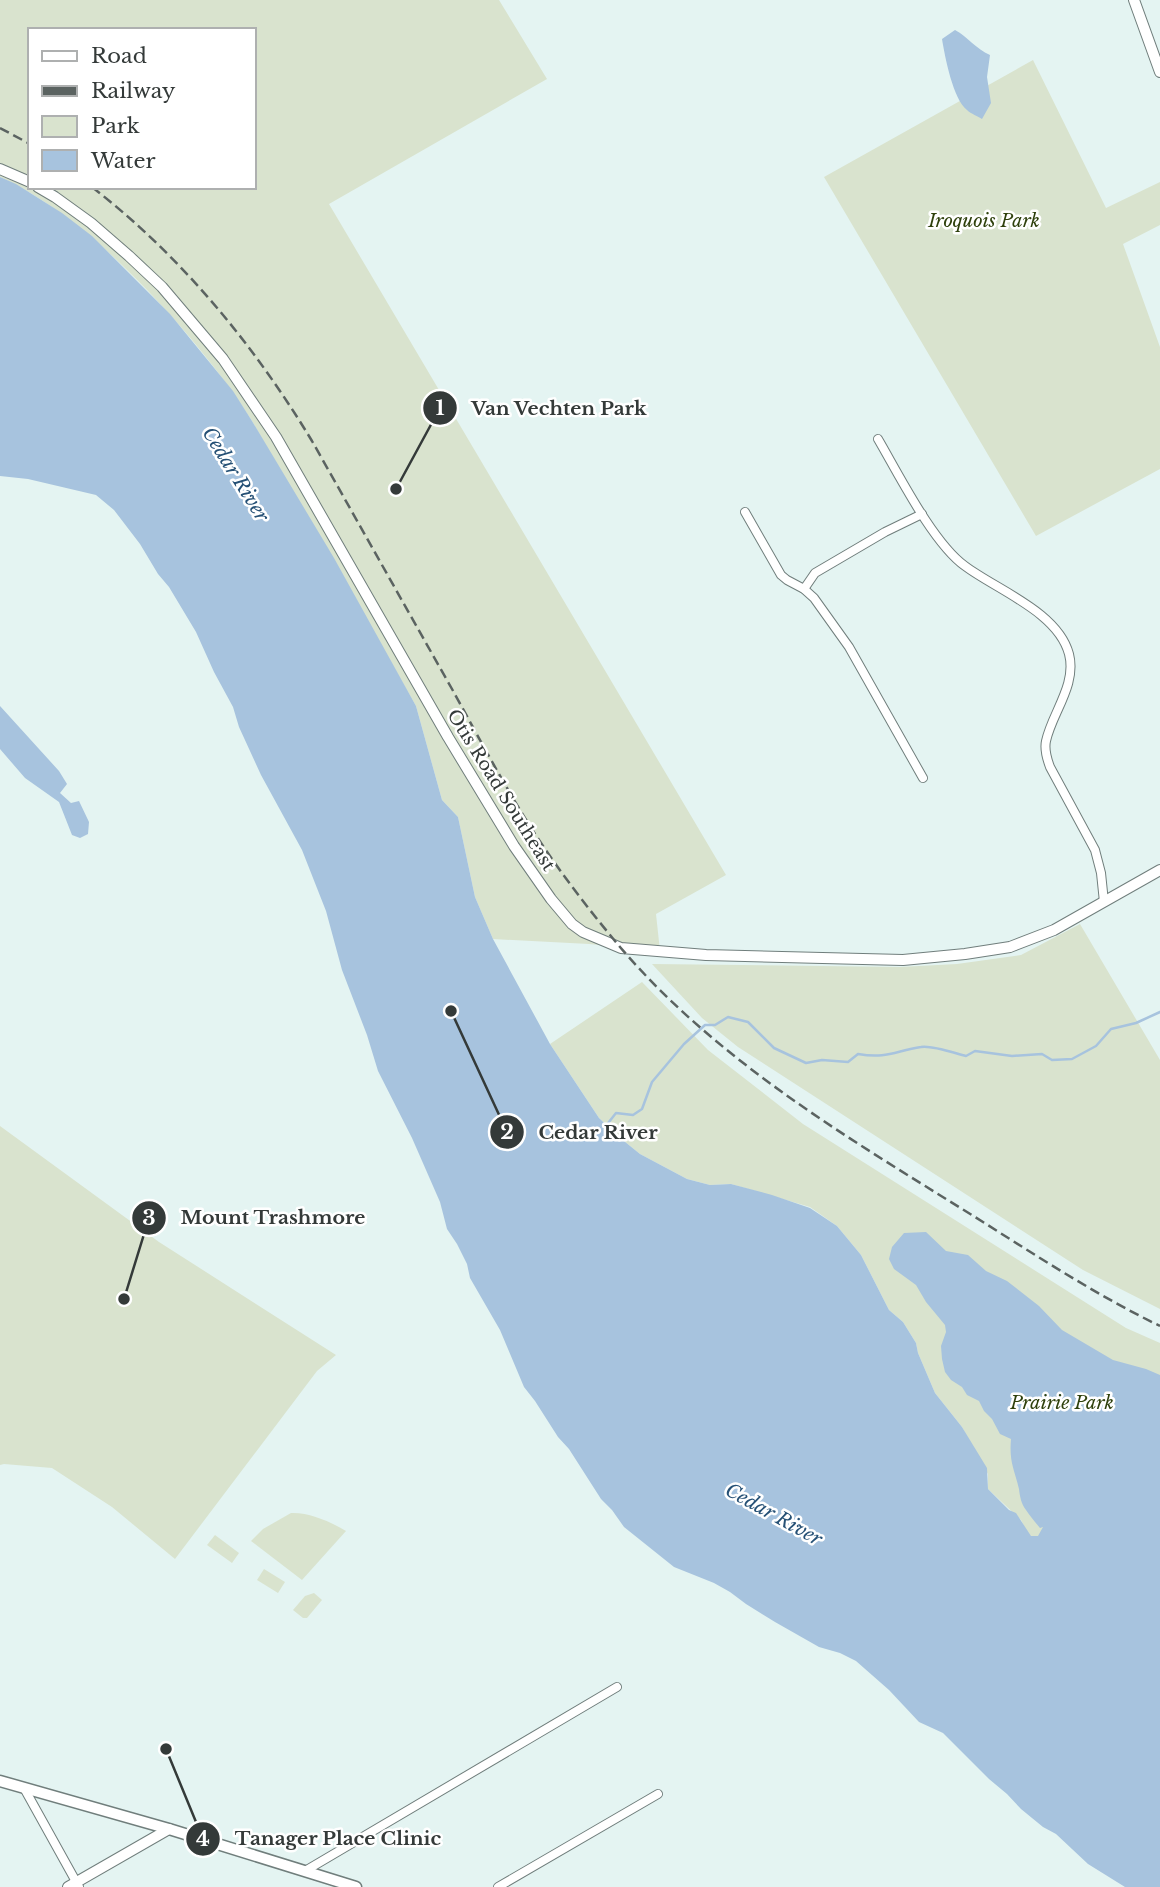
<svg xmlns="http://www.w3.org/2000/svg" width="1160" height="1887" viewBox="0 0 1160 1887" font-family="'Libre Baskerville',serif">
<rect width="100%" height="100%" fill="#e4f4f2"/>
<g fill="#d9e3ce" fill-rule="evenodd">
<path d="M 0,0 L 499,0 L 547,79 L 329,204 L 726,875 L 656,914 L 660,951 L 589,944 L 493,939 L 475,897 L 458,817 L 442,800 L 416,706 L 252,421 C 222,374 186,331 148,291 C 104,246 58,204 0,177 ZM 30,30 L 254,30 L 254,187 L 30,187 Z"/>
<path d="M 1033,60 L 1106,208 L 1160,182 L 1160,225 L 1123,244 L 1160,347 L 1160,469 L 1036,536 L 824,177 Z"/>
<path d="M 1080,924 L 1160,1060 L 1160,1309 L 1083,1270 L 738,1047 L 702,1018 L 652,964 L 900,967 L 957,964 L 1021,955 Z"/>
<path d="M 642,982 L 708,1050 L 803,1124 L 1126,1328 L 1160,1343 L 1160,1685 L 1027,1532 L 1021,1520 L 988,1489 L 988,1474 L 962,1427 L 935,1393 L 918,1353 L 916,1343 L 903,1322 L 889,1310 L 861,1255 L 837,1226 L 810,1207 L 731,1184 L 710,1185 L 687,1179 L 640,1154 L 619,1137 L 599,1118 L 550,1044 Z"/>
<path d="M 0,1126 L 159,1242 L 336,1355 L 317,1371 L 175,1559 L 112,1507 L 52,1468 L 4,1464 L 0,1465 Z"/>
<path d="M 291,1513 C 309,1512 331,1522 346,1531 L 302,1580 L 251,1541 L 263,1529 Z"/>
<path d="M 215,1535 L 239,1553 L 232,1563 L 207,1545 Z"/>
<path d="M 264,1569 L 285,1582 L 278,1593 L 257,1580 Z"/>
<path d="M 314,1593 L 322,1600 L 307,1618 L 303,1618 L 293,1610 L 305,1596 Z"/>
</g>
<g fill="#a7c3de">
<path d="M 955,30 C 968,37 976,49 990,55 L 987,77 L 991,103 L 982,119 C 978,116 971,114 967,110 C 953,99 945,57 942,39 Z"/>
<path d="M 0,177 L 16,184 L 62,213 L 92,236 L 170,314 L 233,391 L 252,421 L 334,558 L 416,706 L 442,800 L 458,817 L 475,897 L 493,939 L 550,1044 L 599,1118 L 619,1137 L 640,1154 L 687,1179 L 710,1185 L 731,1184 L 772,1195 L 810,1208 L 837,1226 L 861,1255 L 889,1310 L 903,1322 L 916,1343 L 918,1353 L 935,1393 L 962,1427 L 987,1468 L 988,1489 L 1009,1510 L 1016,1513 L 1031,1536 L 1038,1536 L 1043,1527 L 1040,1528 C 1035,1522 1030,1516 1026,1510 C 1021,1503 1020,1497 1019,1489 C 1014,1468 1009,1462 1011,1439 L 1000,1434 L 992,1419 L 984,1411 L 979,1401 L 967,1395 L 962,1387 L 951,1380 L 945,1372 L 942,1359 L 941,1346 L 946,1332 L 945,1325 L 926,1302 L 916,1285 L 894,1269 L 889,1259 L 892,1247 L 904,1233 L 926,1232 L 946,1251 L 968,1255 L 986,1271 L 1007,1281 L 1039,1306 L 1062,1330 L 1113,1360 L 1146,1369 L 1160,1375 L 1160,1887 L 1125,1887 L 1088,1864 L 1056,1834 L 1043,1827 L 1021,1809 L 1007,1794 L 989,1779 L 943,1733 L 919,1722 L 889,1690 L 856,1661 L 840,1653 L 819,1647 L 775,1622 L 746,1604 L 730,1592 L 714,1583 L 674,1567 L 624,1527 L 612,1510 L 601,1499 L 569,1449 L 558,1437 L 535,1401 L 524,1387 L 500,1330 L 470,1278 L 467,1264 L 457,1244 L 447,1229 L 440,1202 L 412,1138 L 378,1071 L 367,1035 L 342,970 L 326,911 L 302,850 L 261,775 L 239,727 L 233,707 L 214,672 L 196,632 L 169,587 L 158,574 L 140,544 L 114,510 L 96,495 L 28,479 L 0,476 Z"/>
<path d="M 0,706 L 59,771 L 67,784 L 60,793 L 71,803 L 79,801 L 89,822 L 88,834 L 80,838 L 72,835 L 59,802 L 25,778 L 0,749 Z"/>
</g>
<g fill="none" stroke-linecap="round" stroke-linejoin="round">
<path stroke="#a7c3de" stroke-width="2.5" d="M 605,1127 L 616,1113 L 633,1115 L 642,1109 L 652,1082 L 684,1044 L 705,1025 L 715,1025 L 728,1017 L 748,1022 L 774,1048 L 806,1063 L 822,1060 L 848,1062 L 858,1054 C 887,1059 895,1051 921,1047 C 932,1045 954,1053 966,1056 L 975,1051 L 1012,1056 L 1042,1054 L 1052,1060 L 1072,1059 L 1096,1046 L 1111,1029 L 1136,1023 L 1160,1012"/>
<defs>
<g id="minor">
<path d="M 878,439 C 899,475 933,543 965,566 C 997,590 1058,612 1069,654 C 1077,685 1052,713 1046,741 C 1044,750 1047,759 1050,767 L 1095,850 L 1101,873 L 1104,902"/>
<path d="M 745,512 L 781,575 L 787,580 L 804,589 L 814,598 L 849,647 L 923,778"/>
<path d="M 804,589 L 815,573 L 885,532 L 922,514"/>
<path d="M 24,1788 L 79,1887"/>
<path d="M 305,1871 L 617,1687"/>
<path d="M 498,1887 L 658,1794"/>
</g>
<g id="tertiary">
<path d="M 1134,0 L 1160,72"/>
<path d="M 0,169 L 30,182"/>
<path d="M 38,187 L 55,197 L 91,223 L 129,256 L 162,287 L 223,359 L 276,437 L 448,737 L 514,846 L 551,899 L 572,924 L 583,932 L 621,948 L 706,955 L 903,960 L 965,954 L 1010,947 L 1054,930 L 1160,870"/>
<path d="M 68,1887 L 169,1829"/>
</g>
<path id="secondary" d="M 0,1781 L 169,1829 L 356,1887"/>
</defs>
<use href="#minor" stroke="#707e7c" stroke-width="10"/>
<use href="#tertiary" stroke="#707e7c" stroke-width="12"/>
<use href="#secondary" stroke="#707e7c" stroke-width="13"/>
<use href="#minor" stroke="#fff" stroke-width="8"/>
<use href="#tertiary" stroke="#fff" stroke-width="10"/>
<use href="#secondary" stroke="#fff" stroke-width="10"/>
<g stroke="#5b6361" stroke-width="2.5" stroke-dasharray="10 5" stroke-linecap="butt">
<path d="M 0,128 L 30,144"/>
<path d="M 92,187 C 182,257 254,345 312,441 C 359,524 405,606 452,689 C 474,729 496,770 520,810 C 549,858 584,904 620,947 C 714,1057 838,1132 959,1207 C 1025,1248 1090,1292 1160,1326"/>
</g>
</g>
<g text-anchor="middle" stroke-width="5" stroke-linejoin="round" paint-order="stroke">
<g font-size="18" font-style="italic" fill="#2e400c" stroke="#fff">
<text x="984" y="227">Iroquois Park</text>
<text x="1062" y="1409">Prairie Park</text>
</g>
<g font-size="18" fill="#343a39" stroke="#fff">
<text transform="translate(501 790) rotate(58)" y="6">Otis Road Southeast</text>
</g>
<g font-size="19" font-style="italic" fill="#255075" stroke="#fff">
<text transform="translate(236 474) rotate(58)" y="7">Cedar River</text>
<text transform="translate(774 1514) rotate(29)" y="7">Cedar River</text>
</g>
</g>
<path fill="none" stroke="#343a39" stroke-width="2.5" d="M396 489L440 408M451 1011L507 1132M124 1299L149 1218M166 1749L203 1839"/>
<g fill="#343a39" stroke="#fff" stroke-width="2.5">
<circle cx="396" cy="489" r="7"/>
<circle cx="451" cy="1011" r="7"/>
<circle cx="124" cy="1299" r="7"/>
<circle cx="166" cy="1749" r="7"/>
<circle cx="440" cy="408" r="18"/>
<circle cx="507" cy="1132" r="18"/>
<circle cx="149" cy="1218" r="18"/>
<circle cx="203" cy="1839" r="18"/>
</g>
<g font-size="21" text-anchor="middle" font-weight="bold" fill="#fff">
<text x="440" y="415">1</text>
<text x="507" y="1139">2</text>
<text x="149" y="1225">3</text>
<text x="203" y="1846">4</text>
</g>
<g font-size="19" text-anchor="middle" font-weight="bold" fill="#343a39" stroke="#fff" stroke-width="5" stroke-linejoin="round" paint-order="stroke">
<text x="559" y="415">Van Vechten Park</text>
<text x="598" y="1139">Cedar River</text>
<text x="273" y="1224">Mount Trashmore</text>
<text x="338" y="1845">Tanager Place Clinic</text>
</g>
<rect x="28" y="28" width="228" height="161" fill="#ffffff" stroke="#aeb0b0" stroke-width="2"/>
<rect x="42" y="51" width="35" height="10" fill="#ffffff" stroke="#aeb0b0" stroke-width="2"/>
<text x="91" y="63" font-size="21" fill="#343a39">Road</text>
<rect x="42" y="86" width="35" height="10" fill="#5b6361" stroke="#aeb0b0" stroke-width="2"/>
<text x="91" y="98" font-size="21" fill="#343a39">Railway</text>
<rect x="42" y="116" width="35" height="21" fill="#d9e3ce" stroke="#aeb0b0" stroke-width="2"/>
<text x="91" y="133" font-size="21" fill="#343a39">Park</text>
<rect x="42" y="150" width="35" height="21" fill="#a7c3de" stroke="#aeb0b0" stroke-width="2"/>
<text x="91" y="168" font-size="21" fill="#343a39">Water</text>
</svg>
